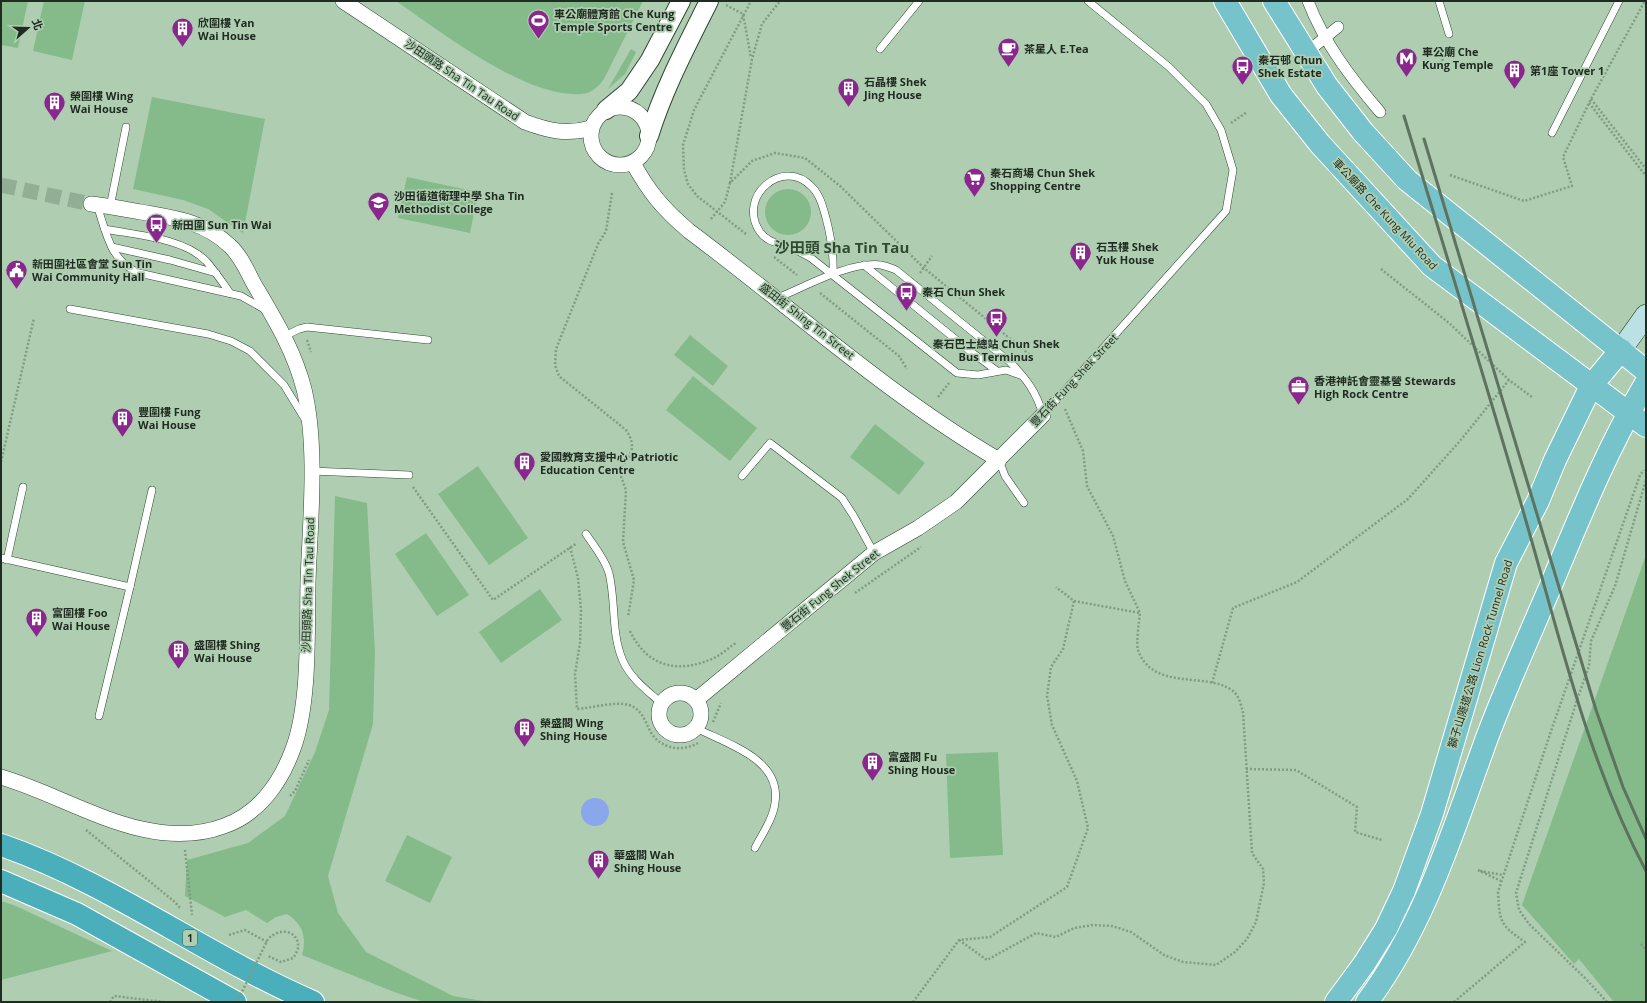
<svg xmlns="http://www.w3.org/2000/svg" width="1647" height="1003" viewBox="0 0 1647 1003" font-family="'Open Sans','Noto Sans TC',sans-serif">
<rect width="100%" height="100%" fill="#afceb1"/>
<g fill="#85bb8a">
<path d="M 1,1 L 28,1 L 18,48 L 1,45 Z"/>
<path d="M 44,1 L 85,1 L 72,60 L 33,51 Z"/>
<path d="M 396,1 L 643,1 L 604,79 C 599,86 592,93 582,94 C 527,99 441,32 396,1 Z"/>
<path d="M 631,49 L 636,52 L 625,74 L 608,89 Z"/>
<path d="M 152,97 L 265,119 L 243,233 L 208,209 L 183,200 L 133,189 Z"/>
<path d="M 407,177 L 478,192 L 470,233 L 398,218 Z"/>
<circle cx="788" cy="212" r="23"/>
<path d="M 690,335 L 728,366 L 713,386 L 674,355 Z"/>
<path d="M 693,376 L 757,428 L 730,461 L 666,410 Z"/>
<path d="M 875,424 L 925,463 L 899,495 L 850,457 Z"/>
<path d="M 478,466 L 528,538 L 489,565 L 438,494 Z"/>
<path d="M 335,496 L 367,503 L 375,652 L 373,724 L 328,876 L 338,913 L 366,952 L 453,996 L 489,1002 L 424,1002 L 394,992 L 302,955 C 307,938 303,924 287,914 L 276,917 L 267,923 L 246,910 L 225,917 L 185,896 L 187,860 L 248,843 L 285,816 L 315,752 L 329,710 Z"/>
<path d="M 426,533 L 469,595 L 437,616 L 395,554 Z"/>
<path d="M 1646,555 L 1646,1002 L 1614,1002 L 1579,959 L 1574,964 L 1522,905 Z"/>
<path d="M 540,589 L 562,620 L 501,663 L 479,632 Z"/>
<path d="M 998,752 L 1003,855 L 950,858 L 946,754 Z"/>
<path d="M 407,835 L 452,857 L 430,903 L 385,881 Z"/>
<path d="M 1,901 L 16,906 L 112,951 L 1,980 Z"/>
</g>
<circle fill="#8aa7ec" cx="595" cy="812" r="14"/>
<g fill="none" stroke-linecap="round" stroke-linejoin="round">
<path stroke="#92ae94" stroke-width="15" stroke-dasharray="15 8" stroke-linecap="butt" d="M 1,185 L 91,204"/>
<defs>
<g id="service">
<path d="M 1439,1 L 1449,34"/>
<path d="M 880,49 L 919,1"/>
<path d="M 1552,133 L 1619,1"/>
<path d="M 97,205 C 106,232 110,261 139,273 L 241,296 L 264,309"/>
<path d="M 110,207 L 126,127"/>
<path d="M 105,229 C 135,235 184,238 206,261 C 215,271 222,282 230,293"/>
<path d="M 112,247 L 170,260 L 216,273"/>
<path d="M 864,265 L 970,351 L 997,371"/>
<path d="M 833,275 C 834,255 831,237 826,218 C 823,207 820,195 812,187 C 783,156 736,197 760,232 C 768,243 780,243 792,248 C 798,251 804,254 811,258 L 957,373 L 978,375 L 1006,370 L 1020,375"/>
<path d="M 777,298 C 805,287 850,261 881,265 C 886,266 891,268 896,270 L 1010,362 C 1027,380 1036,391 1043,415 L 1226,211 L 1233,170 L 1221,130 L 1206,104 L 1169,67 L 1088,1"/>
<path d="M 70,309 L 208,334 L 231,341 L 250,351 L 284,385 L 306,421"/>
<path d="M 285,336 L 299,329 L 307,327 L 428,340"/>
<path d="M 999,460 L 1005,476 L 1024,503"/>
<path d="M 311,471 L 409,475"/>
<path d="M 742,476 L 770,443 L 842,498 L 853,515 L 874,553"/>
<path d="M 586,534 C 594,546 605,559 609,573 C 616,602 611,634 623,661 C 631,679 648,691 662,704"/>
<path d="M 1,558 L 130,587 L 99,716"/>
<path d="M 7,560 L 23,487"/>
<path d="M 130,587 L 152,490"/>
<path d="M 696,728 C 727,744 782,759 775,803 C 773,819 762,834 755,848"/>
</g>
<g id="pedestrian">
<path d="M 1308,1 C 1324,43 1351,78 1380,112"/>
<path d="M 1306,53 L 1338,27"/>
</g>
<g id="minor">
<path d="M 343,1 L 525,122 C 549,131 567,135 591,128"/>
<circle cx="620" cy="136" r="29"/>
<path d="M 633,163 C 649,192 663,209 689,231 C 792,308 888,395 999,460"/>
<circle cx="680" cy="714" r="21"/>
<path d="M 696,700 L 874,553 L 918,528 L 956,502 L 1043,415"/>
<path d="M 1,777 C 72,798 148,854 224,826 C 259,814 281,782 293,749 C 310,704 307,630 308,582 C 310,522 318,448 304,389 C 294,350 274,318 254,284 C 247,271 241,256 230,246 C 204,221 174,218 141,212 C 124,209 108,206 91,204"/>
</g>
<g id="tertiary">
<path d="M 606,110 L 629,91 L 650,60 L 681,1"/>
<path d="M 649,136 C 664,88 687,45 709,1"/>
</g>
<path id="secondary" d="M 1621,350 L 1646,315"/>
<g id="primary">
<path d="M 1225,1 L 1281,95 L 1320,144 L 1432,266 L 1646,426"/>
<path d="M 1274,1 L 1327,86 L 1363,132 L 1407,180 L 1646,371"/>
<path d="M 1336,1002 L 1364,964 L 1386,929 L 1404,891 L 1432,814 L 1506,563 L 1538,501 L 1555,460 L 1591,386 L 1621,350"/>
<path d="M 1367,1002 C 1426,923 1454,827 1488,735 C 1508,682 1532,630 1554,578 C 1582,511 1609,445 1646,383"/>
</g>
<g id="trunk">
<path d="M 1,845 C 111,883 206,956 313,1002"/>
<path d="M 1,881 L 77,914 L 235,1002"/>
</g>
</defs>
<use href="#service" stroke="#2d482f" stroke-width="8"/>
<use href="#pedestrian" stroke="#2d482f" stroke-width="12"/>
<use href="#minor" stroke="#2d482f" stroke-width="16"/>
<use href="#tertiary" stroke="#2d482f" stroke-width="20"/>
<use href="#secondary" stroke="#2d482f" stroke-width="22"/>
<use href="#primary" stroke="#fff" stroke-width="24"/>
<use href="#trunk" stroke="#fff" stroke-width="24"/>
<g stroke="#829b84" stroke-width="2.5" stroke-dasharray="2 2" stroke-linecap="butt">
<path d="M 726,5 L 743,14 L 751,58"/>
<path d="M 1442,55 L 1443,65"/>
<path d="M 1591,99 L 1646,169"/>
<path d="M 1589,103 L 1646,176"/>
<path d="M 1231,123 L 1247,112"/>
<path d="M 1450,175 L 1524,201 L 1572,186 L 1563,157 L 1591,99 L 1645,1"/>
<path d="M 730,183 L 752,59 L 762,24 L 780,1"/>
<path d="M 612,193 L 606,231 L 598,244 L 556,349 L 555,365 L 559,376 L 626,430 C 638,448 630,455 619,471 L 626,490 L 623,542 L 634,580 L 628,617"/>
<path d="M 711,219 L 725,202 L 730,183 L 752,161 L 775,153 L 805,158 L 840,186 L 924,268 L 1030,355"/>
<path d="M 746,234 L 697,196 L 688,184 L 684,170 L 683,145 L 694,110 L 751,1"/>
<path d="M 774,257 L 797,275"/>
<path d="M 1381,269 L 1449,323 L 1509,380 L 1532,397"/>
<path d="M 920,273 L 932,256"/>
<path d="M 820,293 L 899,356 L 907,369"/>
<path d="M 307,340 L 311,352"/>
<path d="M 938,397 L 949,383"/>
<path d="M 1065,409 L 1083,451 L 1087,486 L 1113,536 L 1125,581 L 1140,613"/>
<path d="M 1,462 L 34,318"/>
<path d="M 413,487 L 493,600 L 577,543"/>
<path d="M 570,547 L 578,578 L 581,610 L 580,643 L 575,674 L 577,709 C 591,708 616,701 629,705 C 646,711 645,727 655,738 C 667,750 684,751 698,743"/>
<path d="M 855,593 L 921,547"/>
<path d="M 630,631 C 648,669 681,674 716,657 C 723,653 730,647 737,642"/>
<path d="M 1212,683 L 1233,608 L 1297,582 L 1408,499 L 1460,441 L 1509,380"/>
<path d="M 713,722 L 721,703"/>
<path d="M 1246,769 L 1296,770 L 1357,807 L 1355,832 L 1382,840"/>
<path d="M 290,796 L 295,791 L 309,760"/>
<path d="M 86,830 L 175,902 L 180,908"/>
<path d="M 185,850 L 192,915"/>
<path d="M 1478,870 L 1501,881"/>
<path d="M 1480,871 L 1503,875"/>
<path d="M 229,935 L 245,930 L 267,942"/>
<path d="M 959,940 L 987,960 L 1036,933 L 1056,937 L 1074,928 L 1093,925 L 1112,926 L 1131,932 L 1164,955 L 1183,962 L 1216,965 L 1235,952 L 1247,939 L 1256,922 L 1264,883 L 1263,869 L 1252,853 L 1243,712 C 1241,705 1239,696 1233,691 C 1207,671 1153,692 1138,650 C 1136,643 1139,622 1140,613 L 1074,601 L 1056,587"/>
<path d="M 1641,944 L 1646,950"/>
<path d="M 110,1002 L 114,996 L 164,1002"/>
<path d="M 913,1002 L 959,940 L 990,937 L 1067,887 L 1088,828 L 1077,781 L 1052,725 L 1047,696 L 1051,667 L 1063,649 L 1074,601"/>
<path d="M 1454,1002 L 1525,942 C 1499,924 1500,922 1498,892 L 1550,734 L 1640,475 L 1644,470"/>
<path d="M 1607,1002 L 1586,979 L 1529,924 L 1519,910 L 1516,893 L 1577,700 L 1589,666 L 1591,641 L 1615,586 L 1646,480"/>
</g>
<use href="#service" stroke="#fff" stroke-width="7"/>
<use href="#pedestrian" stroke="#fff" stroke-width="11"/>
<use href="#minor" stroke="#fff" stroke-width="15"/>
<use href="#tertiary" stroke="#fff" stroke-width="18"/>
<use href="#secondary" stroke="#bbe1e5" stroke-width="21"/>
<use href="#primary" stroke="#77c3cb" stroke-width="22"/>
<use href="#trunk" stroke="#4aafba" stroke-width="22"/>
<g stroke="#5e7260" stroke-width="3">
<path d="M 1404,116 C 1445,251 1487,385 1526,521 C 1560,638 1588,762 1646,871"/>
<path d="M 1424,139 L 1596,710 L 1623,787 L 1646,839"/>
</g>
<path stroke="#829b84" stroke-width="2.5" stroke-dasharray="2 2" stroke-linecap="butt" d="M 237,1002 L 268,939 C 287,921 308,940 293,958 L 281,962 L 268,956"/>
</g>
<defs>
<symbol id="stadium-pin" viewBox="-11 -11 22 30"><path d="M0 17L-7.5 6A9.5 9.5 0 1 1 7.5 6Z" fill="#8a268e" stroke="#afceb1"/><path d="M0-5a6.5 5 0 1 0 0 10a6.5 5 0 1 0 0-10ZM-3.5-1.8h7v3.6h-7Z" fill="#fff"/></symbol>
<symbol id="building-pin" viewBox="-11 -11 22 30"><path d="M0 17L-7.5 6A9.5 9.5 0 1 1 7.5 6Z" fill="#8a268e" stroke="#afceb1"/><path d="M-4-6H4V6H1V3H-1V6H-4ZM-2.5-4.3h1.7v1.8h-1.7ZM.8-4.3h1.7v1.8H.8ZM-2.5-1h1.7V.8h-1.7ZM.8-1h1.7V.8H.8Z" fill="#fff"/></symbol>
<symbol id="cafe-pin" viewBox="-11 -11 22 30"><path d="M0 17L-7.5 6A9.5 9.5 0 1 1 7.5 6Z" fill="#8a268e" stroke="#afceb1"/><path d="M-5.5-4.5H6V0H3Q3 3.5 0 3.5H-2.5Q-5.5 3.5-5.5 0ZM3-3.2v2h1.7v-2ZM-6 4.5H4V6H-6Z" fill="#fff"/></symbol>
<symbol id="metro-pin" viewBox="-11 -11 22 30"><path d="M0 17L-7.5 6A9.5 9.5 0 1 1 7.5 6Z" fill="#8a268e" stroke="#afceb1"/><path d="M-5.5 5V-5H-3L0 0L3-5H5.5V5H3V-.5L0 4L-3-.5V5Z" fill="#fff"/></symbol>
<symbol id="bus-pin" viewBox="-11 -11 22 30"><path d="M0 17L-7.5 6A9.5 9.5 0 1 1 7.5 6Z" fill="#8a268e" stroke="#afceb1"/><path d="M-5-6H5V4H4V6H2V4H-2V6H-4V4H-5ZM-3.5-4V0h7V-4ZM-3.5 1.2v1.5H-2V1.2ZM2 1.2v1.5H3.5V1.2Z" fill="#fff"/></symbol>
<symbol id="supermarket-pin" viewBox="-11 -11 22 30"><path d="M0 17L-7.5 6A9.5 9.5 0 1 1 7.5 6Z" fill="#8a268e" stroke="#afceb1"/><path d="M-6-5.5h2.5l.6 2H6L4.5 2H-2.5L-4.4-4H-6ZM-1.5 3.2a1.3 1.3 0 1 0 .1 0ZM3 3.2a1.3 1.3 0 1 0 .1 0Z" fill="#fff"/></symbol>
<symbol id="school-pin" viewBox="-11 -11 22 30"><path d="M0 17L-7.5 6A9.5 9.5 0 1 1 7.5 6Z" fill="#8a268e" stroke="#afceb1"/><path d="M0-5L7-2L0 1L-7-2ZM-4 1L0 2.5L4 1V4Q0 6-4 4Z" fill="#fff"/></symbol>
<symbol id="civic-pin" viewBox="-11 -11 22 30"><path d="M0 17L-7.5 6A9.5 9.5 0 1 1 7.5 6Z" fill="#8a268e" stroke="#afceb1"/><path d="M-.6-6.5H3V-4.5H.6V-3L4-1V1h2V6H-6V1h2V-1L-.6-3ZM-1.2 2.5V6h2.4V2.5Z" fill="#fff"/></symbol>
<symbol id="office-pin" viewBox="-11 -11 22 30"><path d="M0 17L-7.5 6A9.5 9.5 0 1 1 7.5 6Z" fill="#8a268e" stroke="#afceb1"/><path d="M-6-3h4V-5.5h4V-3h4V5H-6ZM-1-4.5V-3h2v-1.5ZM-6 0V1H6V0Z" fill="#fff"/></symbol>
</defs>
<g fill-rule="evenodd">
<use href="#stadium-pin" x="526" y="8" width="25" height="34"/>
<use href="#building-pin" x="170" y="16" width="25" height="34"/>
<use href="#cafe-pin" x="996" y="36" width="25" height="34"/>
<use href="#metro-pin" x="1394" y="46" width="25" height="34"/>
<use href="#bus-pin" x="1230" y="54" width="25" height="34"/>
<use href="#building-pin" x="1502" y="58" width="25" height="34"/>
<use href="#building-pin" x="836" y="76" width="25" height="34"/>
<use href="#building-pin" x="42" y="90" width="25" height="34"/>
<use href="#supermarket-pin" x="962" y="166" width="25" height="34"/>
<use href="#school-pin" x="366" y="190" width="25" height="34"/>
<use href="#bus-pin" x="144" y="212" width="25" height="34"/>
<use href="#building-pin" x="1068" y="240" width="25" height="34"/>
<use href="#civic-pin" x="4" y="258" width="25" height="34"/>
<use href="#bus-pin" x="894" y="280" width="25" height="34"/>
<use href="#bus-pin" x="984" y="306" width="25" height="34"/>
<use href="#office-pin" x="1286" y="374" width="25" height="34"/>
<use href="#building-pin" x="110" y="406" width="25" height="34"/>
<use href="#building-pin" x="512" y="450" width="25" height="34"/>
<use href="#building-pin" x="24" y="606" width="25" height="34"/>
<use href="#building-pin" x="166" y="638" width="25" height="34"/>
<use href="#building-pin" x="512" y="716" width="25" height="34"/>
<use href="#building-pin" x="860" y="750" width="25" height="34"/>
<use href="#building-pin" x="586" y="848" width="25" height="34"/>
</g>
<g text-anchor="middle" stroke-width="3.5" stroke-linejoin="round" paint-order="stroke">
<rect fill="#afceb1" stroke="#4b5d4c" stroke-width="1" x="183" y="930" width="14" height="16" rx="3"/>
<g font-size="10" font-weight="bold" fill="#202c21">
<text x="190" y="942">1</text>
</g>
<g font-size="11" font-weight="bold" fill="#202c21" stroke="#afceb1" text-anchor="start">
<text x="554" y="18">車公廟體育館 Che Kung<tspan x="554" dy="13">Temple Sports Centre</tspan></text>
<text x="198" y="27">欣圍樓 Yan<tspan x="198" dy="13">Wai House</tspan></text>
<text x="1024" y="53">茶星人 E.Tea</text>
<text x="1422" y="56">車公廟 Che<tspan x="1422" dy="13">Kung Temple</tspan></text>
<text x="1258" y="64">秦石邨 Chun<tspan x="1258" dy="13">Shek Estate</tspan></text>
<text x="1530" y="75">第1座 Tower 1</text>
<text x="864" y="86">石晶樓 Shek<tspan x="864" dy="13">Jing House</tspan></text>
<text x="70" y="100">榮圍樓 Wing<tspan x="70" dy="13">Wai House</tspan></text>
<text x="990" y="177">秦石商場 Chun Shek<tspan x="990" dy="13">Shopping Centre</tspan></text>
<text x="394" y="200">沙田循道衛理中學 Sha Tin<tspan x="394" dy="13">Methodist College</tspan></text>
<text x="172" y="229">新田圍 Sun Tin Wai</text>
<text x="1096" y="251">石玉樓 Shek<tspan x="1096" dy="13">Yuk House</tspan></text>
<text x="32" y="268">新田圍社區會堂 Sun Tin<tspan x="32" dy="13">Wai Community Hall</tspan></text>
<text x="922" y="296">秦石 Chun Shek</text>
<text x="996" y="348" text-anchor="middle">秦石巴士總站 Chun Shek<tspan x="996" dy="13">Bus Terminus</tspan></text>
<text x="1314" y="385">香港神託會靈基營 Stewards<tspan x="1314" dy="13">High Rock Centre</tspan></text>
<text x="138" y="416">豐圍樓 Fung<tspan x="138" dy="13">Wai House</tspan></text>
<text x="540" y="461">愛國教育支援中心 Patriotic<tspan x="540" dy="13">Education Centre</tspan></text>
<text x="52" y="617">富圍樓 Foo<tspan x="52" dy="13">Wai House</tspan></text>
<text x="194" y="649">盛圍樓 Shing<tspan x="194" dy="13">Wai House</tspan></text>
<text x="540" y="727">榮盛閣 Wing<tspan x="540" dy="13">Shing House</tspan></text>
<text x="888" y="761">富盛閣 Fu<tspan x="888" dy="13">Shing House</tspan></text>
<text x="614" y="859">華盛閣 Wah<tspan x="614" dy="13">Shing House</tspan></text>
</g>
<g font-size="11" fill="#202c21" stroke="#afceb1">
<text transform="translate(462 80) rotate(34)" y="4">沙田頭路 Sha Tin Tau Road</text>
<text transform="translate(1385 214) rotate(47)" y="4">車公廟路 Che Kung Miu Road</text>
<text transform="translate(807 321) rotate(38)" y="4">盛田街 Shing Tin Street</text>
<text transform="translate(1074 380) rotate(-47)" y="4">豐石街 Fung Shek Street</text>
<text transform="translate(308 585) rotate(-88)" y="4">沙田頭路 Sha Tin Tau Road</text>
<text transform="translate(830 590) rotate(-39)" y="4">豐石街 Fung Shek Street</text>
<text transform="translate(1480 654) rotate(-73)" y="4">獅子山隧道公路 Lion Rock Tunnel Road</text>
</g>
<g font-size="15" font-weight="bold" fill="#2f4a31" stroke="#afceb1">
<text x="842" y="253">沙田頭 Sha Tin Tau</text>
</g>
</g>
<rect width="1647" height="1003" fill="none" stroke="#202c21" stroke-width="4"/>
<g transform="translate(28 28) rotate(70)" stroke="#afceb1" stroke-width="3" paint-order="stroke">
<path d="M0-3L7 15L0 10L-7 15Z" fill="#202c21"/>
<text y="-6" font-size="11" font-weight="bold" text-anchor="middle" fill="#202c21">北</text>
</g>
</svg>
